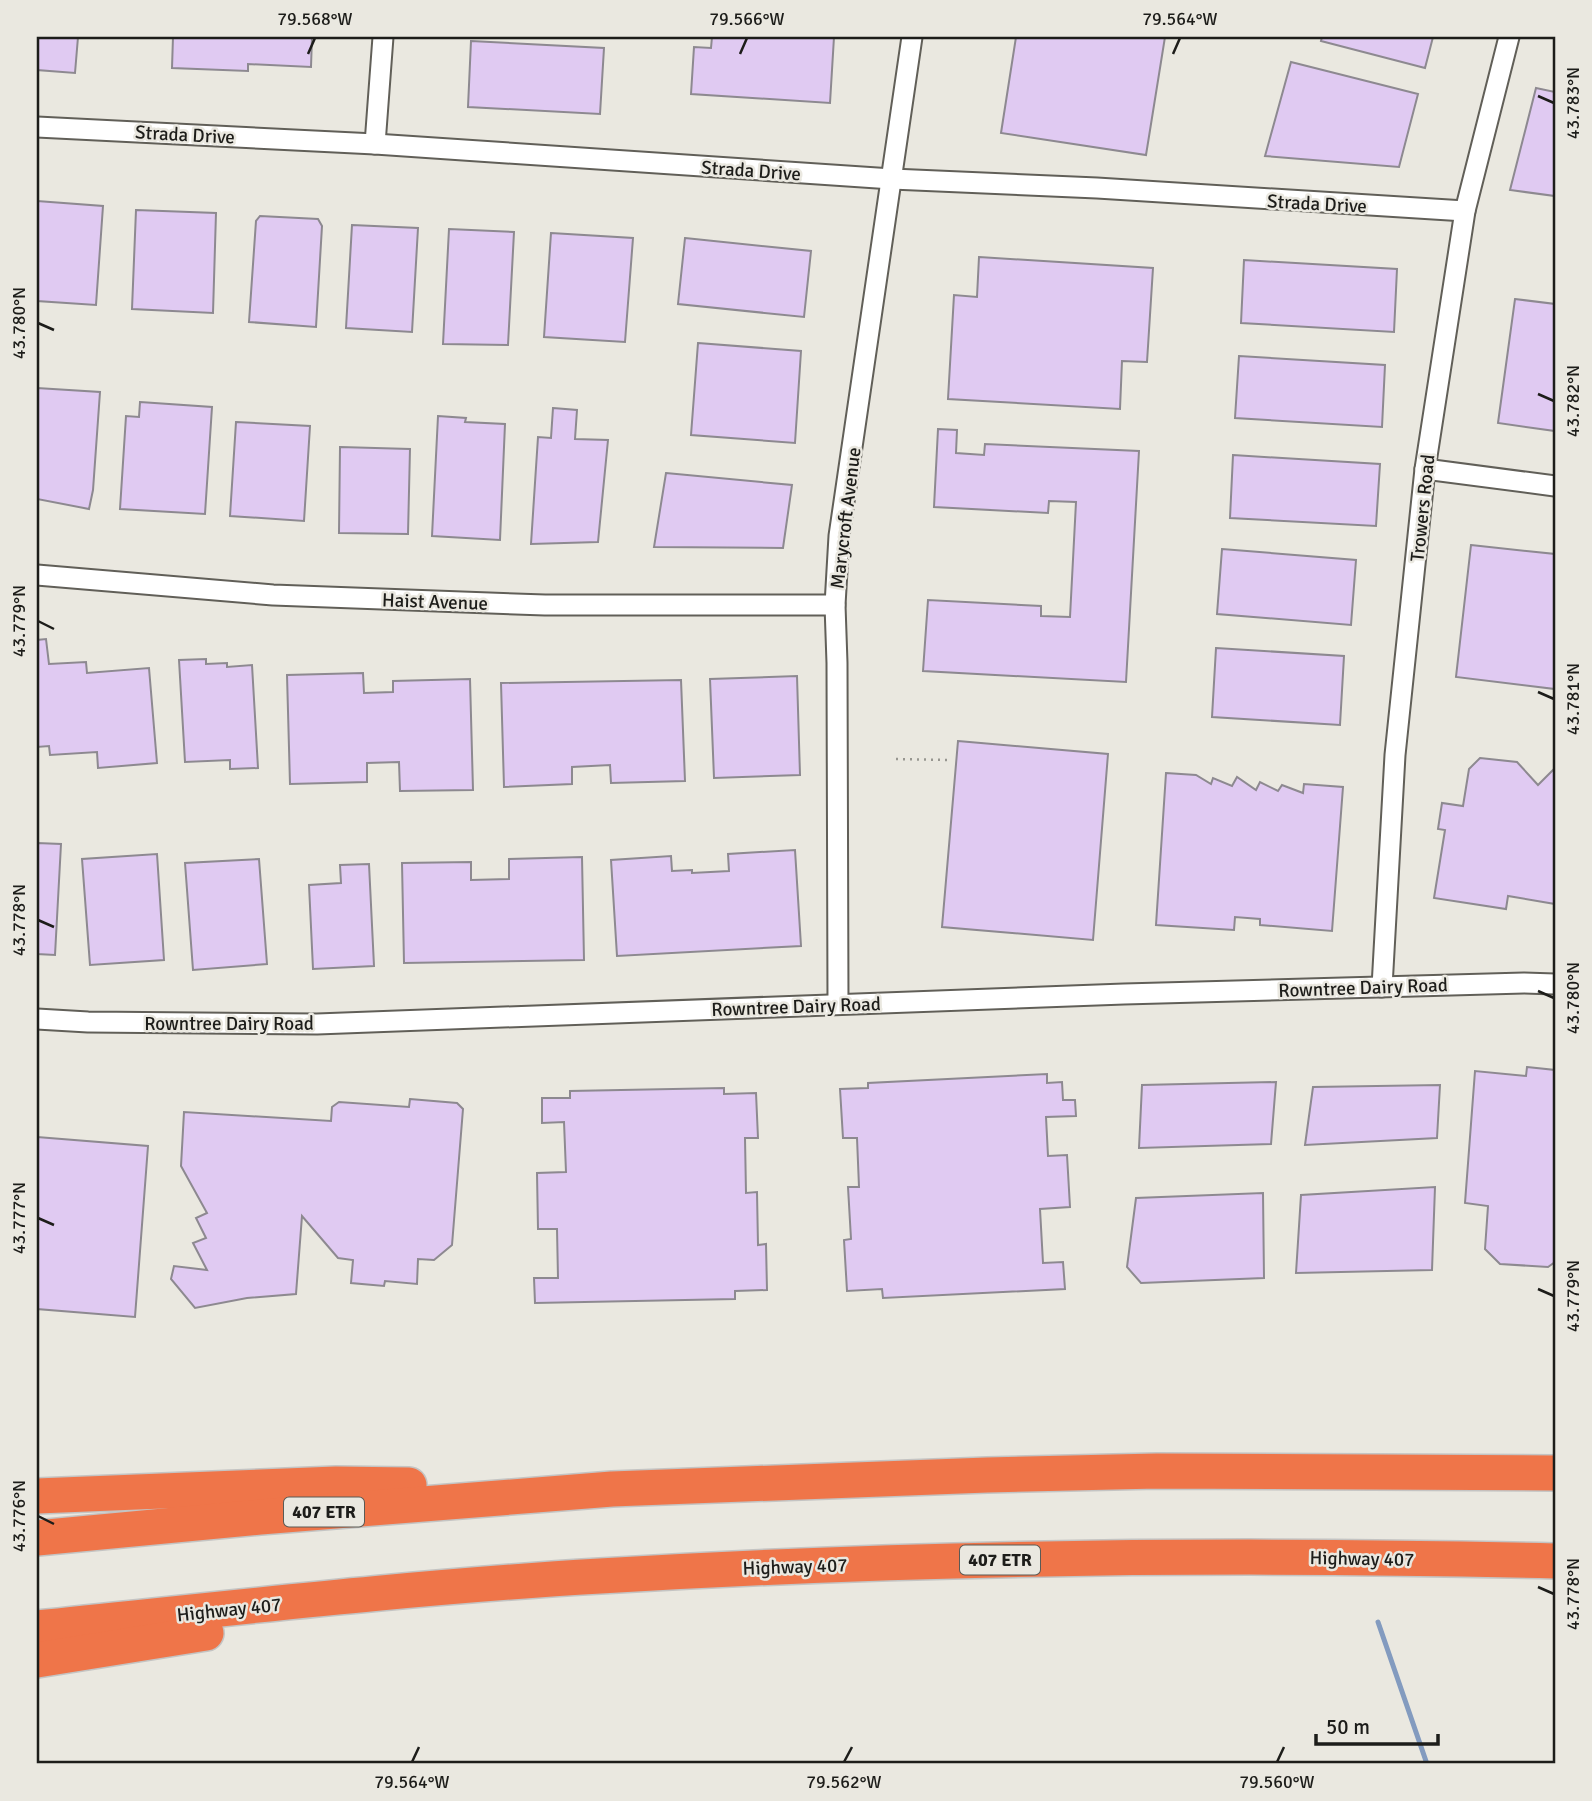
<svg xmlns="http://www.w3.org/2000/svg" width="1592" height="1801" viewBox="0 0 1592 1801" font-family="Signika,sans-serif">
<rect width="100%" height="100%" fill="#eae8e0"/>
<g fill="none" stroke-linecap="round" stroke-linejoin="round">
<path stroke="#839bbf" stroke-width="5" d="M 1378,1622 L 1427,1764"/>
</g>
<g fill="#e0caf2" stroke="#8d8990" stroke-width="2">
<path d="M 37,37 L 78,37 L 75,73 L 37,70 Z"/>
<path d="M 173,37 L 312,37 L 311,67 L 248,64 L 248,71 L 172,68 Z"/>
<path d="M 712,37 L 834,37 L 830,103 L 691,94 L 694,47 L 711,48 Z"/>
<path d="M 1016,37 L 1165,37 L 1146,155 L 1001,133 Z"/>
<path d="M 1322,37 L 1433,37 L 1425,68 L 1321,41 Z"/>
<path d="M 471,41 L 604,48 L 600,114 L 468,107 Z"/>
<path d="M 1291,62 L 1418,94 L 1399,167 L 1265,156 Z"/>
<path d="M 1536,88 L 1555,92 L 1555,196 L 1510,190 Z"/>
<path d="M 37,201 L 103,206 L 96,305 L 37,301 Z"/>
<path d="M 136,210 L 216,213 L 213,313 L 132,309 Z"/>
<path d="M 260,216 L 318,219 L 322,226 L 316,327 L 249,322 L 256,221 Z"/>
<path d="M 352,225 L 418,228 L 412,332 L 346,328 Z"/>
<path d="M 449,229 L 514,232 L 508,345 L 443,344 Z"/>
<path d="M 551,233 L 633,238 L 625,342 L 544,337 Z"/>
<path d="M 685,238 L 811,251 L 804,317 L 678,304 Z"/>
<path d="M 979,257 L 1153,268 L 1147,362 L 1122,361 L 1120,409 L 948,399 L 954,295 L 977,297 Z"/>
<path d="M 1244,260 L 1397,269 L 1394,332 L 1241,323 Z"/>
<path d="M 1515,299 L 1555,304 L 1555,431 L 1498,423 Z"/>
<path d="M 698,343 L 801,351 L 795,443 L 691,435 Z"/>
<path d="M 1239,356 L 1385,365 L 1382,427 L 1235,418 Z"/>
<path d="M 37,388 L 100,392 L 93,490 L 89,509 L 37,499 Z"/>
<path d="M 140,402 L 212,407 L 205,514 L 120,509 L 126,416 L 139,417 Z"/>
<path d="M 553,408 L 577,410 L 575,439 L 608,440 L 598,542 L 531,544 L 538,437 L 551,438 Z"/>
<path d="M 438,416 L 466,418 L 465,422 L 505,424 L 500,540 L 432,536 Z"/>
<path d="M 236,422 L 310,426 L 304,521 L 230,516 Z"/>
<path d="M 938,429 L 957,430 L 956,453 L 984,455 L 985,444 L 1139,451 L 1126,682 L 923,671 L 928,600 L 1041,606 L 1041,616 L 1070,617 L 1076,502 L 1049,501 L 1048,513 L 934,507 Z"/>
<path d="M 340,447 L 410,449 L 408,534 L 339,533 Z"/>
<path d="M 1233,455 L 1380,464 L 1376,526 L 1230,518 Z"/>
<path d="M 666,473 L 792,485 L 783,548 L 654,547 Z"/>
<path d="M 1471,545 L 1555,554 L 1555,689 L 1456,677 Z"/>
<path d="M 1222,549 L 1356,560 L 1351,625 L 1217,614 Z"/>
<path d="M 46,639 L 49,664 L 86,662 L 87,673 L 149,668 L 157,763 L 98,768 L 97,752 L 50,755 L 49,746 L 37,747 L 37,640 Z"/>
<path d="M 1216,648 L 1344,656 L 1340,725 L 1212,717 Z"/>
<path d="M 206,659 L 206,664 L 227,663 L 227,667 L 252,665 L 258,768 L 230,769 L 230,760 L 185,762 L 179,660 Z"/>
<path d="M 363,673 L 364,693 L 393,692 L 393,681 L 470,679 L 473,790 L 400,791 L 399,762 L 367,763 L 367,782 L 290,784 L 287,675 Z"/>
<path d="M 797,676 L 800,775 L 714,778 L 710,679 Z"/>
<path d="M 681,680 L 685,781 L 611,783 L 610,765 L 572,767 L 572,784 L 504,787 L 501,683 Z"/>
<path d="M 958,741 L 1108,754 L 1093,940 L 942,927 Z"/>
<path d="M 1480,758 L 1517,762 L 1538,785 L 1555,768 L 1555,904 L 1508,896 L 1506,909 L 1434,898 L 1445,830 L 1438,829 L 1442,803 L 1463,806 L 1469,769 Z"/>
<path d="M 1166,773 L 1196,775 L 1211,784 L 1213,778 L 1232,786 L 1237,777 L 1256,790 L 1260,782 L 1278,791 L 1282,785 L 1303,793 L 1304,784 L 1343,787 L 1332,931 L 1260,925 L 1260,919 L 1235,917 L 1234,930 L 1156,925 Z"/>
<path d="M 37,843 L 61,844 L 55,955 L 37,954 Z"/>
<path d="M 795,850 L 801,946 L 617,956 L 611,860 L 671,856 L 672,871 L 692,870 L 692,873 L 729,871 L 728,854 Z"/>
<path d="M 157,854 L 164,960 L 90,965 L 82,859 Z"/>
<path d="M 582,857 L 584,960 L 404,963 L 402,863 L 471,862 L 471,880 L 509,879 L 509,859 Z"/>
<path d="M 259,859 L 267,964 L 193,970 L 185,863 Z"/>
<path d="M 369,864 L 374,966 L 313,969 L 309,885 L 341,883 L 340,865 Z"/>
<path d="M 1527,1067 L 1555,1070 L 1555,1262 L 1548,1267 L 1500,1264 L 1485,1249 L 1488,1206 L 1465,1203 L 1475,1071 L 1526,1076 Z"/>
<path d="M 1047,1074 L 1047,1083 L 1062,1082 L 1063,1100 L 1075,1100 L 1076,1116 L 1046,1117 L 1048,1156 L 1067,1155 L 1070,1207 L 1040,1209 L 1043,1263 L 1063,1262 L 1065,1289 L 883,1298 L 882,1289 L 847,1291 L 844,1240 L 851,1239 L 848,1187 L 859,1187 L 857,1138 L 843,1138 L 840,1089 L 868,1088 L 868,1083 Z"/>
<path d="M 1276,1082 L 1271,1144 L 1139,1148 L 1142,1085 Z"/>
<path d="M 1440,1085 L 1437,1138 L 1305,1145 L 1313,1087 Z"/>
<path d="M 724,1088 L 724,1094 L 756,1093 L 758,1138 L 745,1138 L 746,1193 L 757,1192 L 758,1245 L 766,1244 L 767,1290 L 735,1291 L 735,1299 L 535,1303 L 534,1278 L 558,1278 L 557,1229 L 538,1229 L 537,1173 L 566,1172 L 564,1122 L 542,1123 L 542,1098 L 570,1098 L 570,1091 Z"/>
<path d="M 410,1099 L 457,1103 L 463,1109 L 452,1245 L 434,1260 L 418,1259 L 417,1284 L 385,1281 L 384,1286 L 351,1283 L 353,1260 L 338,1258 L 302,1216 L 296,1294 L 247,1298 L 195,1308 L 171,1279 L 174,1266 L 207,1270 L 193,1243 L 206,1238 L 196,1218 L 207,1213 L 181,1166 L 184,1112 L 331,1121 L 332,1107 L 339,1102 L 409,1107 Z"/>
<path d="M 37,1137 L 148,1146 L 135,1317 L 37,1309 Z"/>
<path d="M 1435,1187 L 1432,1270 L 1296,1273 L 1301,1195 Z"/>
<path d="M 1263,1193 L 1264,1278 L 1141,1283 L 1127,1267 L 1136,1198 Z"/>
</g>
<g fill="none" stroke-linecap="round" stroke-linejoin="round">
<defs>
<g id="minor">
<path d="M 37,127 L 375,144 L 892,179 L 1097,188 L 1465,211"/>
<path d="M 375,144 L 383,37"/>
<path d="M 1425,469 L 1555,486"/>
<path d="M 37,575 L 273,595 L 545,605 L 835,605"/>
<path d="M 1382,987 L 1395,755 L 1425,469 L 1465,211 L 1509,37"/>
<path d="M 838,1004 L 837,663 L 835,605 L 839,536 L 912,37"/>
<path d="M 37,1019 L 88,1022 L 317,1024 L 1124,994 L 1524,983 L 1555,984"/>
</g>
<g id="motorway">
<path d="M 37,1496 L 336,1484 L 409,1485"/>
<path d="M 37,1538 L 260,1517 L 612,1489 L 987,1475 L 1157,1471 L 1555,1473"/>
<path d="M 37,1628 C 224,1609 412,1587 600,1576 C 918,1557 1237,1553 1555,1561"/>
<path d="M 37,1660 L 206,1633"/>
</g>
</defs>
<use href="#minor" stroke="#615f58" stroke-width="23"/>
<use href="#motorway" stroke="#c4c4c3" stroke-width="38"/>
<path stroke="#979690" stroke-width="2.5" stroke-dasharray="2 5" stroke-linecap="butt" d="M 896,759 L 951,760"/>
<use href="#minor" stroke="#fff" stroke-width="19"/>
<use href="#motorway" stroke="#ef7549" stroke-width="35"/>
</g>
<path fill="none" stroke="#1d1d1a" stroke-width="2.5" d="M 308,54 L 315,38M 740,54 L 747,38M 1173,54 L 1180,38M 1538,96 L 1554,103M 38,323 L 54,330M 1538,394 L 1554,401M 38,621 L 54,629M 1538,692 L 1554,699M 38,920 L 54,927M 1538,991 L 1554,998M 38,1218 L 54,1225M 1538,1289 L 1554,1296M 38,1516 L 54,1524M 1538,1587 L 1554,1594M 412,1762 L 419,1747M 844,1762 L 852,1747M 1277,1762 L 1284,1747"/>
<g text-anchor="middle" stroke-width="5" stroke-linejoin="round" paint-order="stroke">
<g fill="#eae8e0" stroke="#5a5a55" stroke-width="2">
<rect x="284" y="1497.5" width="80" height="29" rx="5"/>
<rect x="960" y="1545.5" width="80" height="29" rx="5"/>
</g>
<g font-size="18" font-weight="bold" fill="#1d1d1a">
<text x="324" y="1518">407 ETR</text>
<text x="1000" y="1566">407 ETR</text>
</g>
<g font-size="19" fill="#1d1d1a" stroke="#eae8e0">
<text transform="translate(185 134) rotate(3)" y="7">Strada Drive</text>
<text transform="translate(751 170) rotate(4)" y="7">Strada Drive</text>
<text transform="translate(1317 203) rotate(3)" y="7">Strada Drive</text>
<text transform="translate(1422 508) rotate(-84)" y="7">Trowers Road</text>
<text transform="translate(845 518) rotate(-83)" y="7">Marycroft Avenue</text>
<text transform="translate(435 601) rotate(2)" y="7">Haist Avenue</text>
<text transform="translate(1363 987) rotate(-2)" y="7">Rowntree Dairy Road</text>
<text transform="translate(796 1006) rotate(-2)" y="7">Rowntree Dairy Road</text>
<text x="229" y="1030">Rowntree Dairy Road</text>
<text transform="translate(1362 1558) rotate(1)" y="7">Highway 407</text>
<text transform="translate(795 1566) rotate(-2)" y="7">Highway 407</text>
<text transform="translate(229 1609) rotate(-6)" y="7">Highway 407</text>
</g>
</g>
<rect width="1592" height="1801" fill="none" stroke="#eae8e0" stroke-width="77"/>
<path d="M1316 1734v10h122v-10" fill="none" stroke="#1d1d1a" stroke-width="3.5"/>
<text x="1326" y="1734" font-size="21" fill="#1d1d1a" stroke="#eae8e0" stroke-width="5" paint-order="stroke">50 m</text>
<rect x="38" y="38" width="1516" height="1724" fill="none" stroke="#1d1d1a" stroke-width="2.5"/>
<g font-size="18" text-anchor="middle" fill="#1d1d1a">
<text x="315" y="25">79.568°W</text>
<text x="747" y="25">79.566°W</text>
<text x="1180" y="25">79.564°W</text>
<text transform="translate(1573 103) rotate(-90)" y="6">43.783°N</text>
<text transform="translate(19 323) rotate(-90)" y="6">43.780°N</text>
<text transform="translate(1573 401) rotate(-90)" y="6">43.782°N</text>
<text transform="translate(19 621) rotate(-90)" y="6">43.779°N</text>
<text transform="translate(1573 699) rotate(-90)" y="6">43.781°N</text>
<text transform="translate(19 920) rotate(-90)" y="6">43.778°N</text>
<text transform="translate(1573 998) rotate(-90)" y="6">43.780°N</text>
<text transform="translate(19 1218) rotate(-90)" y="6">43.777°N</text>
<text transform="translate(1573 1296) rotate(-90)" y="6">43.779°N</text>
<text transform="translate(19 1516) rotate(-90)" y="6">43.776°N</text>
<text transform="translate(1573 1594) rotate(-90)" y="6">43.778°N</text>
<text x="412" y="1788">79.564°W</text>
<text x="844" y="1788">79.562°W</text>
<text x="1277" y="1788">79.560°W</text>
</g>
</svg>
